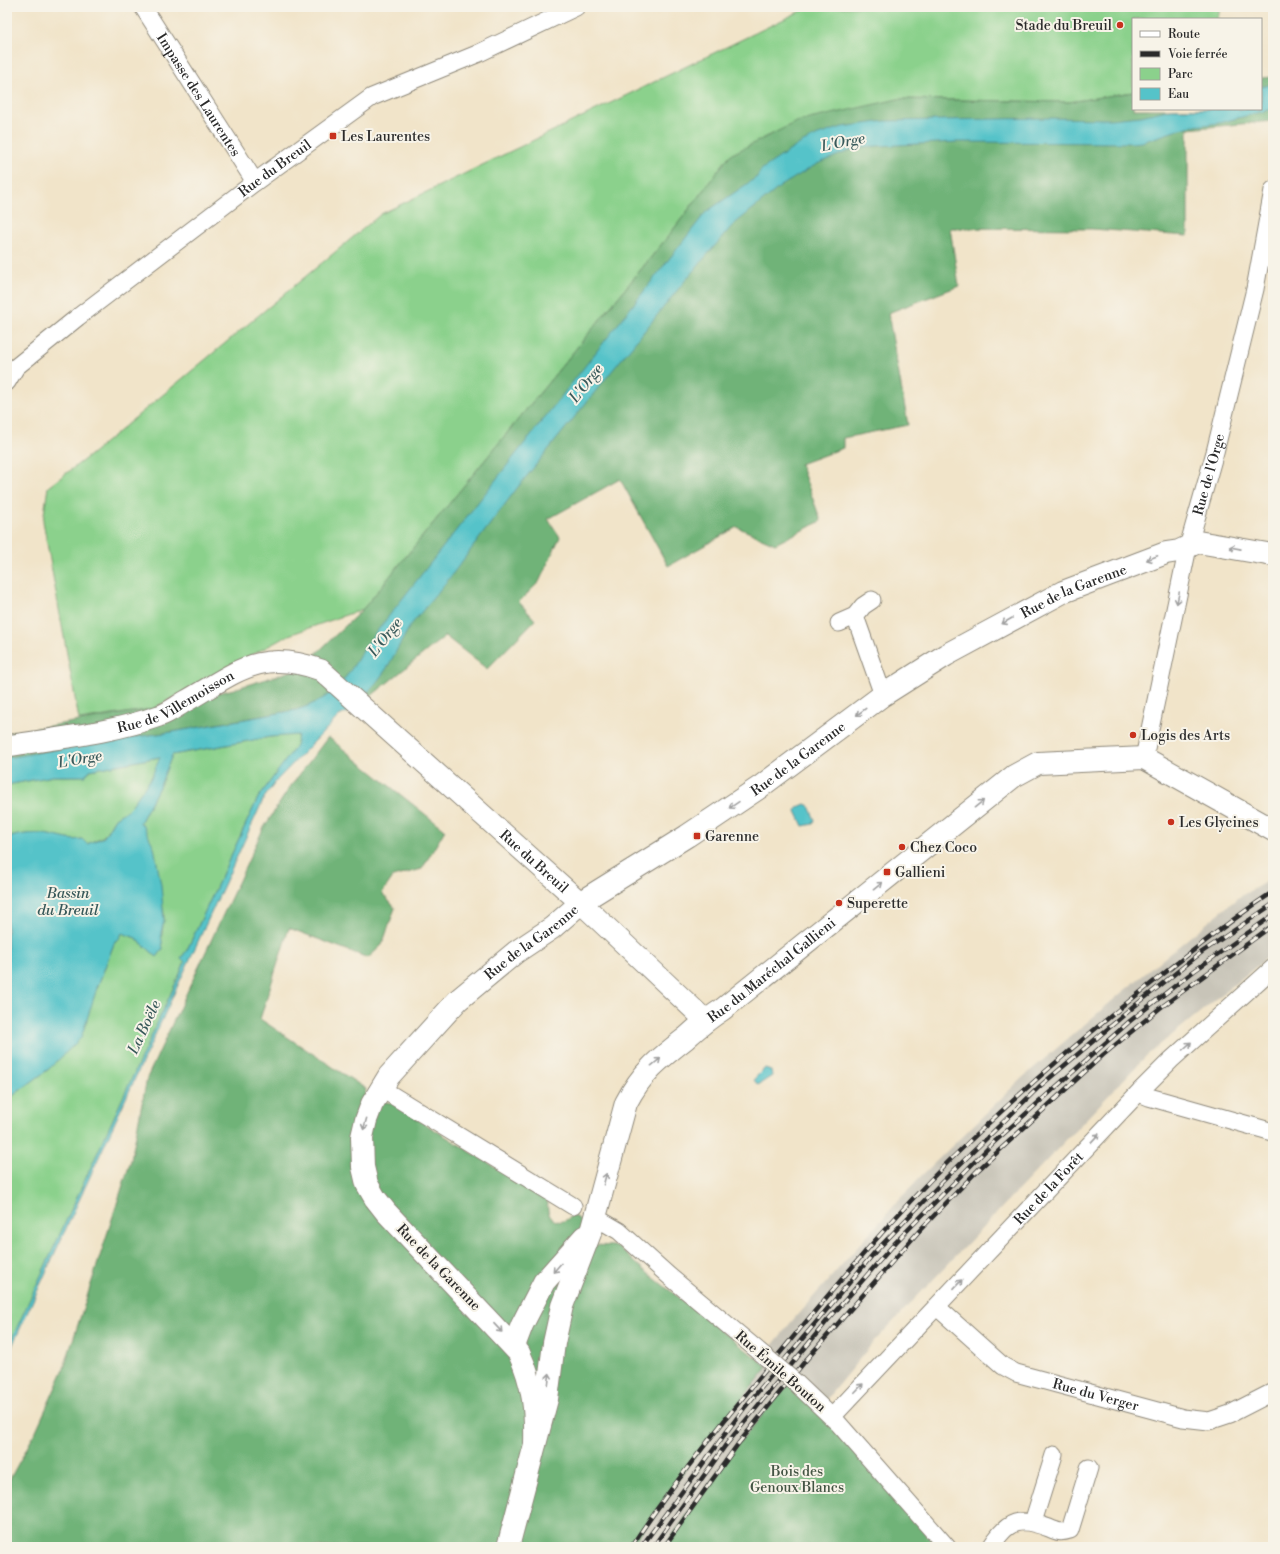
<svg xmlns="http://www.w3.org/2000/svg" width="1280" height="1554" viewBox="0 0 1280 1554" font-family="'Libre Bodoni',serif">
<rect width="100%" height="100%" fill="#f7f3e8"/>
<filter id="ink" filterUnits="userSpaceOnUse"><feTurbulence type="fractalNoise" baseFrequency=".025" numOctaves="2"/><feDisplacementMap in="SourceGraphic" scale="8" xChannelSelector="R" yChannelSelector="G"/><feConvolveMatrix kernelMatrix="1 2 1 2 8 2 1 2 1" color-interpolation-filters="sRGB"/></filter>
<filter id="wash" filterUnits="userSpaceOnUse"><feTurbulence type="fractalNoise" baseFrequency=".012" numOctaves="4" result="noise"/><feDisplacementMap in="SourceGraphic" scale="16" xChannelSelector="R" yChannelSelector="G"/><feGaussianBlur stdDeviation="0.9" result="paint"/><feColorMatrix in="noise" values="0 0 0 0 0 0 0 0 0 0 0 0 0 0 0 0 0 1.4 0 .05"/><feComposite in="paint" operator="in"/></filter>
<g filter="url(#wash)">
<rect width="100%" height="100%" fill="#f1e4c9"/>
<path fill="#c8c4b8" d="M 1273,878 L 1273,953 L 1146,1056 L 871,1345 L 745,1498 L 710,1547 L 620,1547 L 682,1457 L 792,1321 L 917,1180 L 1022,1078 L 1120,994 L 1239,897 Z"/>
<g fill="#8bd18c" stroke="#5b7e5c">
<path d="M 809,7 L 1220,7 L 1218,19 L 1133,19 L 1133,92 L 1069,102 L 898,99 L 730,155 L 670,234 L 363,609 L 289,635 L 152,709 L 79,720 L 43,521 L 48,487 L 89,456 L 381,214 Z"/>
<path d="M 298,734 L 297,746 L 258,798 L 187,950 L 181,958 L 185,961 L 179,976 L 7,1350 L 7,1100 L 50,1068 L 97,988 L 115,941 L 120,938 L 122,933 L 136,938 L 157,957 L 162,949 C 160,936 164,926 164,913 L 140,823 L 161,783 L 172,755 L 270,737 Z"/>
<path d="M 160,757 L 152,778 L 129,809 L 115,818 L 104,836 L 87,844 L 82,839 C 70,841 64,838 54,836 C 38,832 23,833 7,838 L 7,785 L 53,776 L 81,776 L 89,772 L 90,770 Z"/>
</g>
<g fill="#70b378" stroke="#4e6f52">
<path d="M 1273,77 L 1273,121 L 1188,129 L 1188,236 L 1092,229 L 950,228 L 959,286 L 888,313 L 908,425 L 843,438 L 843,448 L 800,464 L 821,521 L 775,544 L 737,527 L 668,566 L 620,479 L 548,519 L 560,537 L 539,582 L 519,602 L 535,620 L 487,669 L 445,636 L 360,705 L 338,687 C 327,700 313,705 296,710 L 172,732 L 91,743 L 7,758 L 7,733 L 152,709 L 234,689 L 301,668 L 363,609 L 670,234 L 730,155 L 796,122 L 898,99 L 1069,102 L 1133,92 L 1133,109 L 1261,109 L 1261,78 Z"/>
<path d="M 328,737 L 445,830 L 422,869 L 393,877 L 382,893 L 395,908 L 382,945 L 368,958 L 289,928 L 260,1019 L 366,1089 L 364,1098 L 391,1103 L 544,1197 L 548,1203 C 545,1220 561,1228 572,1215 L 585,1223 L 596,1245 L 613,1246 L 619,1248 L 645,1271 L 768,1367 L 686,1468 L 631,1547 L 7,1547 L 7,1484 L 34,1435 L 63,1371 L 131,1160 L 147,1078 L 263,829 L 290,787 Z"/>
<path d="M 791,1382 L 947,1547 L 664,1547 L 738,1444 Z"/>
</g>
<g fill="#55c3c9" stroke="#40777a">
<path d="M 1273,84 L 1273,109 L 1219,123 L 1187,127 L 1142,142 L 1132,143 L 957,142 L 859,147 L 817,164 L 781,186 L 732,226 L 688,277 L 518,487 L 448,580 L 410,626 L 387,668 L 376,683 L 352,710 L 339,716 L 277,780 L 264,798 L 7,1357 L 7,1349 L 179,976 L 185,962 L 181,958 L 187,950 L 258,798 L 296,746 L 298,735 L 270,737 L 172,755 L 161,783 L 140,823 L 143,825 L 154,847 L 161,885 L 164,921 L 161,933 L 163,949 L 157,957 L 136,938 L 122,933 L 120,938 L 115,941 L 97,988 L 81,1038 L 50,1068 L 7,1100 L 7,838 C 23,833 38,832 54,836 C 65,838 70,841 82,839 L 87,844 L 104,837 L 115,818 L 129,809 L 151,778 L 160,757 L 90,770 L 85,776 L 53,776 L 7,785 L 7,758 L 91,743 L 172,732 L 296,710 C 337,697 345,680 366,645 L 706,212 L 757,177 L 761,170 L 771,163 L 801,143 L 818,135 L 842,127 L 885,121 L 1047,118 L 1110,119 L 1141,116 L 1171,109 L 1261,109 L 1261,87 Z"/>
<path d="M 805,804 L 809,806 L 815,820 L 813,824 L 803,826 L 796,811 L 798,807 Z"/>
<path d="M 765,1068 L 771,1070 L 772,1076 L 758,1085 L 754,1080 L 755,1078 Z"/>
</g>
</g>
<g filter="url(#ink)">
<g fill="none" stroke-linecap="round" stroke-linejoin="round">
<defs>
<g id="minor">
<path id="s1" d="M 143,7 L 255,182"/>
<path id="s2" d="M 7,382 L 16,367 L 78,317 L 255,182 L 372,97 L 477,54 L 576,7"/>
<path d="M 855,616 L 883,695"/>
<path d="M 839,623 L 855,616 L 863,606 L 872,600"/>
<path id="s3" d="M 1144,758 L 1188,547 L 1215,452 L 1255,289 L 1273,190"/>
<path d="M 382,1089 L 573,1206"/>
<path d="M 1141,1090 L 1144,1095 L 1149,1097 L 1273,1132"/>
<path d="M 595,1217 L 619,1231 L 669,1276 L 767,1358"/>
<path id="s4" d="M 937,1307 L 1003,1366 L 1016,1373 L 1183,1418 L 1209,1421 L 1230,1414 L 1273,1392"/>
<path d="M 795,1382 L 838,1423 L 947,1547"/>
<path id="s5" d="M 832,1417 L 1141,1090 L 1171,1060 L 1273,968"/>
<path d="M 1033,1522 L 1054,1455"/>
<path d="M 991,1547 C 1008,1519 1020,1517 1049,1528 C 1058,1532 1061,1533 1070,1530 L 1089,1468"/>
</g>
<g id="tertiary">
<path id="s6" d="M 7,746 C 57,738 111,733 159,716 C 169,713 177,706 186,701 C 237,672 260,648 321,670 L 581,903 L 705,1020"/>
</g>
<g id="secondary">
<path d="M 514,1346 L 522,1325 L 544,1282 L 584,1237"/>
<path id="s7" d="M 535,1444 C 536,1411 533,1383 519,1353 L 386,1212 L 375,1198 L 367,1184 L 363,1167 L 362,1137 L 366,1120 L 372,1104 L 389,1076 L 458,1000 L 516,952 L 552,928 L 584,900 L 687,836 L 760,787 L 883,695 L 946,655 L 1063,592 L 1166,553 L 1179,551 L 1198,542 L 1273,555"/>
<path id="s8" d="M 508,1547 L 547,1399 L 554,1343 L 562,1306 L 592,1228 L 626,1103 C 642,1072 659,1059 686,1038 C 698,1027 709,1018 723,1009 L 1014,776 L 1038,763 L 1144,758 L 1273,830"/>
</g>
</defs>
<use href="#minor" stroke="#8e887a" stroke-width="19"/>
<use href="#tertiary" stroke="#8e887a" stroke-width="23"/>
<use href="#secondary" stroke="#8e887a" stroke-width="24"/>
<use href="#minor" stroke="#fff" stroke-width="17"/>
<use href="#tertiary" stroke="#fff" stroke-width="21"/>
<use href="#secondary" stroke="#fff" stroke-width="22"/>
<defs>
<g id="rail">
<path d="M 631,1547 C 678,1475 734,1408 789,1342 C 841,1280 892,1218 949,1161 C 1016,1095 1088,1033 1162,975 C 1198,947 1234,917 1273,892"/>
<path d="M 641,1547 L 745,1407 L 875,1252 L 942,1182 L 1039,1087 L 1137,1004 L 1202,952 L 1273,904"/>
<path d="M 653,1547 L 725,1446 L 827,1321 L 896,1242 L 992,1144 L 1130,1021 L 1194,971 L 1273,915"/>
<path d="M 664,1547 L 738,1444 L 806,1360 L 920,1230 L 978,1170 L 1103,1055 L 1160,1008 L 1273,925"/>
</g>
</defs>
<use href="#rail" stroke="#2b2b2b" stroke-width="4.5"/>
<use href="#rail" stroke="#f7f3e8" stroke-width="3" stroke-dasharray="9" stroke-linecap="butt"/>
<defs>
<path id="minor-bridge" d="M 767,1358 L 795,1382"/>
</defs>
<use href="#minor-bridge" stroke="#8e887a" stroke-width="19" stroke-linecap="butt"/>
<use href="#minor-bridge" stroke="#fff" stroke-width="17"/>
</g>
<defs><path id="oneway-shaft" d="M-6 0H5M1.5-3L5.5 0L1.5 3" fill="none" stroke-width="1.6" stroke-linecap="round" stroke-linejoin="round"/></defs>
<g stroke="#a0a0a0">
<use href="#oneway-shaft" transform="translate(1235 548) rotate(-169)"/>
<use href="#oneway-shaft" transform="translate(1152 558) rotate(159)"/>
<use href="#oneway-shaft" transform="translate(1178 598) rotate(102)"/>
<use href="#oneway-shaft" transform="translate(1007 621) rotate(150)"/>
<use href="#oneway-shaft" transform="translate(861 712) rotate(143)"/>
<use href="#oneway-shaft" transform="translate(979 804) rotate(-39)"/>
<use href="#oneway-shaft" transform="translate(734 805) rotate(146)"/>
<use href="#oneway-shaft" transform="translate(878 886) rotate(-39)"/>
<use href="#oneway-shaft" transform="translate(1187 1046) rotate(-42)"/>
<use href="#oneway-shaft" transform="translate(656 1062) rotate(-39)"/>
<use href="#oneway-shaft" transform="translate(365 1124) rotate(106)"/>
<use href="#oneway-shaft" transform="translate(1095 1138) rotate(-47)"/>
<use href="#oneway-shaft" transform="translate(605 1179) rotate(-75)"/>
<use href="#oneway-shaft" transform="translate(557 1268) rotate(131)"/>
<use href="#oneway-shaft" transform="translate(958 1284) rotate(-47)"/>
<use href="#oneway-shaft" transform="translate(498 1328) rotate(47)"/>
<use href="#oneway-shaft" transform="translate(549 1379) rotate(-83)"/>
<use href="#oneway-shaft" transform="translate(859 1388) rotate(-46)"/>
</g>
</g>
<g fill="#c8321e" stroke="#f7f3e8" stroke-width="1.5">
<circle cx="1120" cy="25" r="4"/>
<rect x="329" y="132" width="8" height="8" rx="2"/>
<circle cx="1133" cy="735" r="4"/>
<circle cx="1171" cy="822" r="4"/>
<rect x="693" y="832" width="8" height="8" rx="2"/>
<circle cx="902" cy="847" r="4"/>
<rect x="883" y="868" width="8" height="8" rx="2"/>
<circle cx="839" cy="903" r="4"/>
</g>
<g text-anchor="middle" stroke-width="4" stroke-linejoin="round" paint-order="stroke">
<g font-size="14" fill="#2b2b2b" stroke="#f7f3e8" text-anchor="start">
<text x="1112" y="30" text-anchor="end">Stade du Breuil</text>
<text x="341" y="141">Les Laurentes</text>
<text x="1141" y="740">Logis des Arts</text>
<text x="1179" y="827">Les Glycines</text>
<text x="705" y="841">Garenne</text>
<text x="910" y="852">Chez Coco</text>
<text x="895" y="877">Gallieni</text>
<text x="847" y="908">Superette</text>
</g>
<g font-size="14" fill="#2b2b2b" stroke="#f7f3e8">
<text dy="5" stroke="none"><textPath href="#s1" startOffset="104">Impasse des Laurentes</textPath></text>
<text dy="5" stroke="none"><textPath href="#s2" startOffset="344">Rue du Breuil</textPath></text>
<text dy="5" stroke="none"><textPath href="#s3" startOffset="291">Rue de l'Orge</textPath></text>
<text dy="5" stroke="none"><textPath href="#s7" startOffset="1280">Rue de la Garenne</textPath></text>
<text dy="5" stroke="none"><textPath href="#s6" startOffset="176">Rue de Villemoisson</textPath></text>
<text dy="5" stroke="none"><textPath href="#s7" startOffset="956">Rue de la Garenne</textPath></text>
<text dy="5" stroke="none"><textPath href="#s6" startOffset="618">Rue du Breuil</textPath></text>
<text dy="5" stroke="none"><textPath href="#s7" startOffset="632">Rue de la Garenne</textPath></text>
<text dy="5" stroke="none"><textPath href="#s8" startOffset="659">Rue du Maréchal Gallieni</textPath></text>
<text dy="5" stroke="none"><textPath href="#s5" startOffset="315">Rue de la Forêt</textPath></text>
<text transform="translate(439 1267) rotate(46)" y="5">Rue de la Garenne</text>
<text transform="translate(781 1371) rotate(41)" y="5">Rue Émile Bouton</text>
<text dy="5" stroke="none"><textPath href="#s4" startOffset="186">Rue du Verger</textPath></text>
</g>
<g font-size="14" fill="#435443" stroke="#f7f3e8">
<text x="797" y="1476">Bois des<tspan x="797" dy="16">Genoux Blancs</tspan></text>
</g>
<g font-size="15" font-style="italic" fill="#38595a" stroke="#f7f3e8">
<text transform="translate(843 142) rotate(-11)" y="5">L'Orge</text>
<text transform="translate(586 383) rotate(-52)" y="5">L'Orge</text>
<text transform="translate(385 637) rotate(-52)" y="5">L'Orge</text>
<text transform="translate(80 759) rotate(-10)" y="5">L'Orge</text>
<text x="68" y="898">Bassin<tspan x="68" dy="17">du Breuil</tspan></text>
<text transform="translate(144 1027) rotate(-65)" y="5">La Boële</text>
</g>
</g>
<rect width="1280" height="1554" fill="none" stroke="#f7f3e8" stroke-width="24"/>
<rect x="1132" y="18" width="130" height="92" fill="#f7f3e8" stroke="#a5a39c"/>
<rect x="1140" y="31" width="20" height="6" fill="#ffffff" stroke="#a5a39c"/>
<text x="1168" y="38" font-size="12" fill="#2b2b2b">Route</text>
<rect x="1140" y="51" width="20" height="6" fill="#2b2b2b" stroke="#a5a39c"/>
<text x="1168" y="58" font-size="12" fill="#2b2b2b">Voie ferrée</text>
<rect x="1140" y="68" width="20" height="12" fill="#8bd18c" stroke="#a5a39c"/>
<text x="1168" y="78" font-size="12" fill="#2b2b2b">Parc</text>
<rect x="1140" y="88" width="20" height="12" fill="#55c3c9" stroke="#a5a39c"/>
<text x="1168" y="98" font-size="12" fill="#2b2b2b">Eau</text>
</svg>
